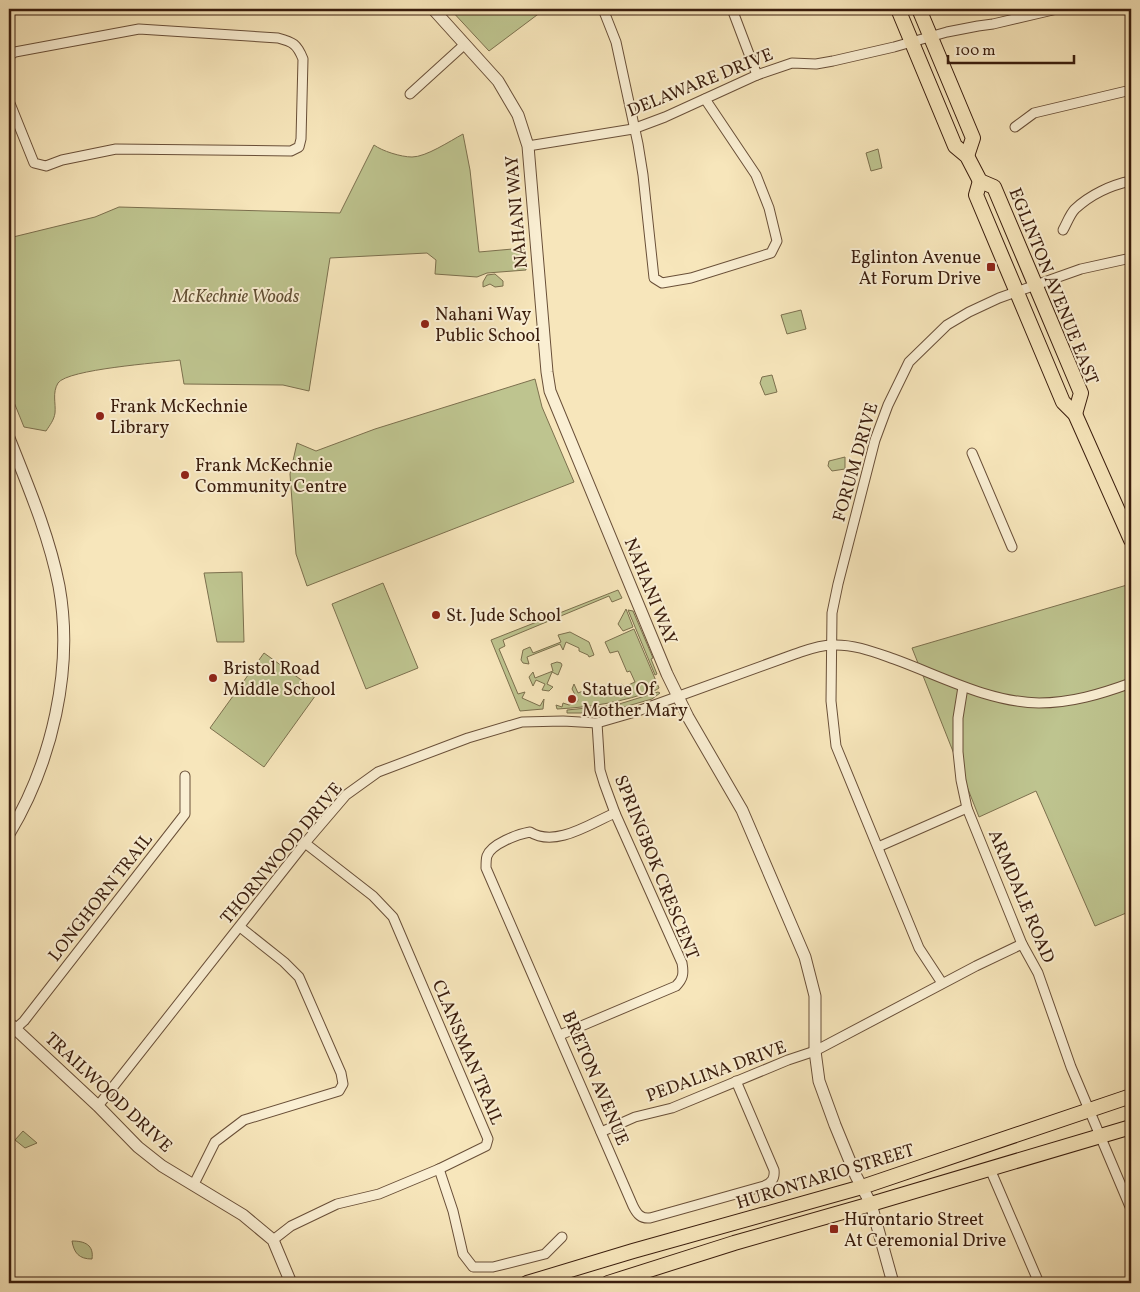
<svg xmlns="http://www.w3.org/2000/svg" width="1140" height="1292" viewBox="0 0 1140 1292" font-family="Vollkorn,serif">
<rect width="100%" height="100%" fill="#f7e6bb"/>
<filter id="stains"><feTurbulence type="fractalNoise" baseFrequency=".004" numOctaves="4"/><feColorMatrix values="0 0 0 0 .2 0 0 0 0 .09 0 0 0 0 .02 0 0 0 .5 -.17"/></filter>
<radialGradient id="worn" r=".72"><stop offset=".6" stop-color="#630" stop-opacity="0"/><stop offset="1" stop-color="#630" stop-opacity=".3"/></radialGradient>
<g fill="#bec48f" stroke="#7c704e">
<path d="M 450,9 L 545,9 L 489,51 Z"/>
<path d="M 463,134 L 470,170 L 479,252 L 524,248 L 526,270 L 487,273 L 477,277 L 435,274 L 436,260 L 427,253 L 330,258 L 309,391 L 283,385 L 184,384 L 180,360 C 159,363 68,369 58,383 C 52,393 56,403 55,413 C 54,420 50,425 46,431 L 24,427 L 9,390 L 9,238 L 95,217 L 119,207 L 340,213 L 374,145 C 382,151 401,157 412,157 C 426,157 450,141 463,134 Z"/>
<path d="M 878,149 L 882,168 L 871,171 L 866,153 Z"/>
<path d="M 495,274 L 503,281 L 503,286 L 495,287 L 490,284 L 483,287 L 483,282 L 487,275 Z"/>
<path d="M 801,310 L 806,329 L 787,334 L 781,315 Z"/>
<path d="M 772,375 L 777,392 L 765,395 L 760,383 L 762,377 Z"/>
<path d="M 535,379 L 542,407 L 574,482 L 307,586 L 296,554 L 295,542 L 290,474 L 297,443 L 316,451 L 375,429 Z"/>
<path d="M 845,457 L 845,469 L 832,471 L 828,466 L 829,461 Z"/>
<path d="M 242,572 L 244,642 L 217,642 L 204,573 Z"/>
<path d="M 383,583 L 418,668 L 366,689 L 332,604 Z"/>
<path d="M 1127,585 L 1131,597 L 1131,911 L 1095,926 L 1036,791 L 979,817 L 912,648 Z"/>
<path d="M 618,590 L 622,598 L 612,602 L 609,596 L 503,640 L 505,646 L 499,649 L 518,694 L 525,692 L 522,698 L 540,706 L 544,699 L 543,709 L 520,711 L 491,640 Z"/>
<path d="M 626,609 L 633,627 L 623,631 L 618,624 Z"/>
<path d="M 628,610 L 633,611 L 653,658 L 651,659 L 657,674 L 655,675 Z"/>
<path d="M 634,629 L 659,688 L 656,690 C 622,702 593,707 557,709 L 556,705 L 562,707 L 563,703 L 569,705 L 577,702 L 578,700 L 572,689 L 574,684 L 578,693 L 595,686 L 596,689 L 600,688 L 602,692 L 622,684 L 624,687 L 635,682 L 630,671 L 627,672 L 618,651 L 610,653 L 605,642 Z"/>
<path d="M 570,632 L 589,642 L 594,655 L 589,657 L 588,655 L 579,651 L 579,648 L 566,642 L 563,650 L 560,644 L 527,657 L 529,664 L 523,663 L 521,660 L 523,650 L 530,647 L 533,653 L 561,642 L 558,635 Z"/>
<path d="M 264,653 L 318,692 L 264,767 L 210,728 Z"/>
<path d="M 557,662 L 561,663 L 562,665 L 558,675 L 552,672 L 547,684 L 553,687 L 549,691 L 542,690 L 545,684 L 536,680 L 533,686 L 529,677 L 533,672 L 535,678 L 553,671 L 551,664 Z"/>
<path d="M 658,692 L 660,693 L 652,699 L 617,709 L 595,713 L 567,713 L 567,710 L 616,705 Z"/>
<path d="M 23,1131 L 37,1143 L 25,1148 L 15,1140 Z"/>
<path d="M 72,1241 C 85,1241 94,1245 92,1259 C 79,1259 74,1253 72,1241 Z"/>
</g>
<g fill="none" stroke-linecap="round" stroke-linejoin="round">
<defs>
<g id="minor">
<path d="M 603,9 L 616,42 L 638,144 L 643,175 L 654,278 L 662,283 L 691,278 L 771,253 L 777,241 L 769,208 L 756,175 L 705,99"/>
<path d="M 732,9 L 757,75"/>
<path d="M 9,56 L 15,52 L 139,29 L 278,38 C 293,42 297,44 303,59 L 301,139 L 299,147 L 291,151 L 116,149 L 62,160 L 46,166 L 34,163 L 9,101"/>
<path d="M 410,94 L 465,44"/>
<path d="M 1015,127 L 1034,113 L 1131,90"/>
<path d="M 528,146 L 633,129 L 665,117 L 757,75 L 792,63 L 816,64 L 833,61 L 894,47 L 947,32 L 978,26 L 993,24 L 1057,9"/>
<path d="M 1063,230 C 1067,223 1070,214 1075,209 C 1090,195 1111,185 1131,181"/>
<path d="M 972,453 L 1012,547"/>
<path d="M 963,687 L 958,718 L 958,752 L 961,780 L 967,808 L 1022,944 L 1038,973 L 1071,1067 L 1131,1209"/>
<path d="M 615,813 C 591,823 556,848 530,832 C 518,834 491,844 487,856 C 486,859 486,864 486,868 L 633,1206 C 637,1214 641,1219 650,1218 L 764,1186 C 772,1183 775,1178 774,1170 L 736,1081"/>
<path d="M 878,847 L 967,808"/>
<path d="M 942,983 L 919,948 L 836,746 L 831,701 L 832,613 L 838,584 L 875,440 L 888,405 L 909,362 L 947,325 L 969,312 L 999,298 L 1081,269 L 1131,258"/>
<path d="M 15,1029 L 24,1021 L 185,814 L 185,776"/>
<path d="M 560,1035 L 676,986 C 683,979 684,974 682,963 L 615,813 L 604,783 L 600,770 L 597,723"/>
<path d="M 98,1106 L 305,843 L 346,795 L 378,772 L 468,738 L 522,722 L 563,721 L 597,723 L 635,712 L 795,654 C 807,650 819,645 832,645 C 854,644 874,652 894,659 C 941,676 988,702 1039,703 C 1071,703 1101,694 1131,683"/>
<path d="M 601,1132 L 635,1117 L 672,1108 L 788,1060 L 815,1051 L 976,966 L 1022,944"/>
<path d="M 439,1169 L 453,1211 L 463,1254 L 473,1267 L 493,1267 L 545,1254 L 562,1237"/>
<path d="M 990,1169 L 1039,1283"/>
<path d="M 194,1184 L 215,1142 L 244,1120 L 339,1091 L 343,1084 L 341,1073 L 299,977 L 284,962 L 240,927"/>
<path d="M 273,1240 L 291,1226 L 337,1204 L 379,1194 L 439,1169 L 486,1146 L 488,1139 L 393,917 L 373,896 L 305,843"/>
</g>
<g id="tertiary">
<path d="M 433,9 L 498,81 L 518,115 L 528,146 L 547,372 L 550,391 L 667,674 L 688,717 L 742,810 L 805,957 L 815,996 L 815,1051 L 819,1081 L 835,1125 L 856,1176 L 871,1204 L 893,1283"/>
<path d="M 9,438 C 28,486 49,535 59,586 C 74,669 52,762 9,834"/>
<path d="M 9,1023 L 98,1106 L 138,1147 L 162,1166 L 243,1215 L 273,1240 L 291,1283"/>
</g>
<g id="primary">
<path d="M 898,9 L 955,146 L 967,156 L 980,181 L 994,187 L 1081,393 L 1075,414"/>
<path d="M 919,9 L 973,138 L 967,156"/>
<path d="M 980,181 L 976,195 L 1063,402 L 1075,414 L 1131,540"/>
<path d="M 527,1283 L 633,1251 L 862,1187 L 1131,1096"/>
<path d="M 608,1283 L 734,1243 L 871,1204 L 1131,1127"/>
</g>
</defs>
<use href="#minor" stroke="#694f38" stroke-width="11"/>
<use href="#tertiary" stroke="#694f38" stroke-width="13"/>
<use href="#primary" stroke="#3a1d0d" stroke-width="16"/>
<use href="#minor" stroke="#faefd3" stroke-width="9"/>
<use href="#tertiary" stroke="#faefd3" stroke-width="11"/>
<use href="#primary" stroke="#f7e6bb" stroke-width="14"/>
</g>
<g fill="#8f2418" stroke="#faefd3" stroke-width="2">
<rect x="986" y="262" width="10" height="10" rx="2.5"/>
<circle cx="425" cy="324" r="5"/>
<circle cx="100" cy="416" r="5"/>
<circle cx="185" cy="475" r="5"/>
<circle cx="436" cy="615" r="5"/>
<circle cx="213" cy="678" r="5"/>
<circle cx="572" cy="699" r="5"/>
<rect x="829" y="1224" width="10" height="10" rx="2.5"/>
</g>
<g text-anchor="middle" stroke-width="4" stroke-linejoin="round" paint-order="stroke">
<g font-size="18" fill="#3a1d0d" stroke="#faefd3">
<text transform="translate(700 82) rotate(-22)" y="6">DELAWARE DRIVE</text>
<text transform="translate(516 212) rotate(-95)" y="6">NAHANI WAY</text>
<text transform="translate(1054 286) rotate(68)" y="6">EGLINTON AVENUE EAST</text>
<text transform="translate(855 462) rotate(-74)" y="6">FORUM DRIVE</text>
<text transform="translate(651 591) rotate(68)" y="6">NAHANI WAY</text>
<text transform="translate(281 853) rotate(-50)" y="6">THORNWOOD DRIVE</text>
<text transform="translate(657 867) rotate(68)" y="6">SPRINGBOK CRESCENT</text>
<text transform="translate(1022 896) rotate(67)" y="6">ARMDALE ROAD</text>
<text transform="translate(100 897) rotate(-52)" y="6">LONGHORN TRAIL</text>
<text transform="translate(468 1052) rotate(67)" y="6">CLANSMAN TRAIL</text>
<text transform="translate(716 1071) rotate(-20)" y="6">PEDALINA DRIVE</text>
<text transform="translate(596 1078) rotate(67)" y="6">BRETON AVENUE</text>
<text transform="translate(109 1092) rotate(43)" y="6">TRAILWOOD DRIVE</text>
<text transform="translate(825 1176) rotate(-17)" y="6">HURONTARIO STREET</text>
</g>
<g font-size="18" fill="#3a1d0d" stroke="#faefd3" text-anchor="start">
<text x="981" y="263" text-anchor="end">Eglinton Avenue<tspan x="981" dy="21">At Forum Drive</tspan></text>
<text x="435" y="320">Nahani Way<tspan x="435" dy="21">Public School</tspan></text>
<text x="110" y="412">Frank McKechnie<tspan x="110" dy="21">Library</tspan></text>
<text x="195" y="471">Frank McKechnie<tspan x="195" dy="21">Community Centre</tspan></text>
<text x="446" y="621">St. Jude School</text>
<text x="223" y="674">Bristol Road<tspan x="223" dy="21">Middle School</tspan></text>
<text x="582" y="695">Statue Of<tspan x="582" dy="21">Mother Mary</tspan></text>
<text x="844" y="1225">Hurontario Street<tspan x="844" dy="21">At Ceremonial Drive</tspan></text>
</g>
<g font-size="18" font-style="italic" fill="#624f34" stroke="#faefd3">
<text x="236" y="302">McKechnie Woods</text>
</g>
</g>
<rect width="1140" height="1292" fill="none" stroke="#f7e6bb" stroke-width="30"/>
<rect x="10" y="10" width="1120" height="1272" fill="none" stroke="#3a1d0d" stroke-width="2.5"/>
<rect x="15" y="15" width="1110" height="1262" fill="none" stroke="#3a1d0d"/>
<path d="M948 55v8h126v-8" fill="none" stroke="#3a1d0d" stroke-width="2.5"/>
<text x="955" y="55" font-size="15" fill="#3a1d0d" stroke="#faefd3" stroke-width="4" paint-order="stroke">100 m</text>
<rect width="100%" height="100%" filter="url(#stains)"/>
<rect width="100%" height="100%" fill="url(#worn)"/>
</svg>
